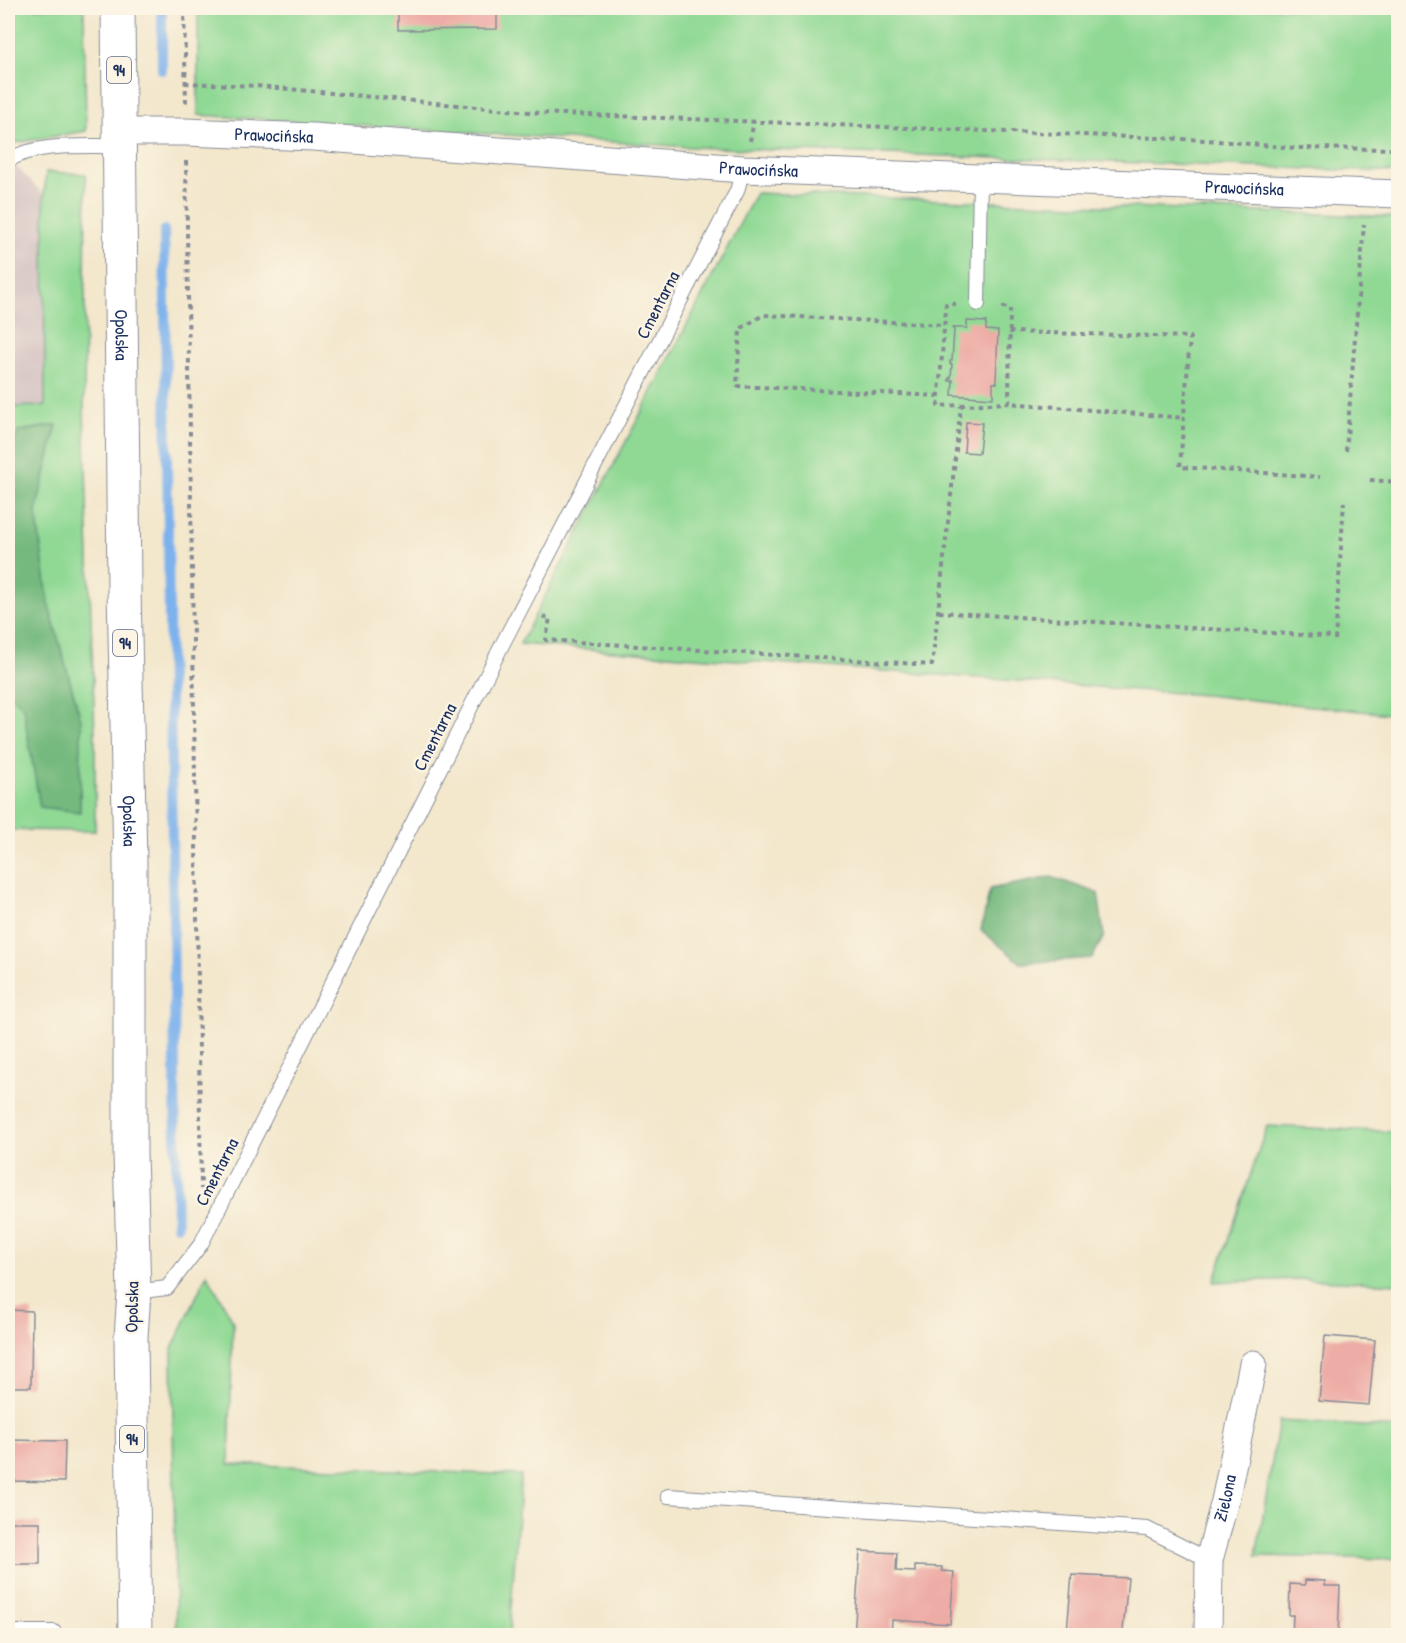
<svg xmlns="http://www.w3.org/2000/svg" width="1406" height="1643" viewBox="0 0 1406 1643" font-family="'Patrick Hand',sans-serif">
<rect width="100%" height="100%" fill="#fcf5e5"/>
<filter id="ink" filterUnits="userSpaceOnUse"><feTurbulence type="fractalNoise" baseFrequency=".0167" numOctaves="2"/><feDisplacementMap in="SourceGraphic" scale="12" xChannelSelector="R" yChannelSelector="G"/><feConvolveMatrix kernelMatrix="1 2 1 2 8 2 1 2 1" color-interpolation-filters="sRGB"/></filter>
<filter id="wash" filterUnits="userSpaceOnUse"><feTurbulence type="fractalNoise" baseFrequency=".008" numOctaves="4" result="noise"/><feDisplacementMap in="SourceGraphic" scale="24" xChannelSelector="R" yChannelSelector="G"/><feGaussianBlur stdDeviation="1.35" result="paint"/><feColorMatrix in="noise" values="0 0 0 0 0 0 0 0 0 0 0 0 0 0 0 0 0 1.4 0 .05"/><feComposite in="paint" operator="in"/></filter>
<g filter="url(#wash)">
<rect width="100%" height="100%" fill="#f3e7cc"/>
<path fill="#d2bfc0" d="M 8,158 L 44,195 L 45,406 L 8,407 Z"/>
<g fill="#90d994" stroke="#568479" stroke-width="1.5">
<path d="M 8,8 L 84,8 L 86,131 L 8,144 Z"/>
<path d="M 198,8 L 1398,8 L 1398,172 L 689,147 L 198,115 Z"/>
<path d="M 46,172 L 86,174 L 84,410 L 95,736 L 95,831 L 8,830 L 8,407 L 45,406 L 44,195 Z"/>
<path d="M 756,193 L 1398,217 L 1398,715 L 1205,695 L 520,644 Z"/>
<path d="M 1267,1126 L 1398,1132 L 1398,1284 L 1298,1279 L 1214,1282 Z"/>
<path d="M 207,1274 L 233,1321 L 229,1464 L 521,1475 L 509,1635 L 176,1635 L 172,1349 Z"/>
<path d="M 1279,1421 L 1398,1428 L 1398,1559 L 1256,1556 Z"/>
</g>
<g fill="#74b97e" stroke="#48746e" stroke-width="1.5">
<path d="M 57,425 L 36,511 L 49,606 L 81,720 L 80,812 L 40,807 L 23,707 L 8,692 L 8,458 L 19,431 Z"/>
<path d="M 1051,877 L 1098,893 L 1104,936 L 1092,958 L 1021,963 L 981,930 L 990,889 Z"/>
</g>
<g fill="none" stroke-linecap="round" stroke-linejoin="round">
<g stroke="#7eb2ec" stroke-width="10">
<path d="M 162,70 L 162,8"/>
<path d="M 164,230 L 177,1226"/>
</g>
</g>
<g id="blocks">
<g fill="#edaca5">
<path d="M 398,8 L 497,8 L 497,29 L 398,30 Z"/>
<path d="M 967,321 L 986,322 L 986,330 L 998,331 L 996,381 L 997,381 L 997,383 L 993,383 L 993,398 L 952,395 L 953,380 L 949,381 L 949,378 L 951,378 L 952,364 L 950,364 L 950,361 L 952,361 L 954,330 L 952,328 L 967,328 Z"/>
<path d="M 966,422 L 982,423 L 979,453 L 964,452 Z"/>
<path d="M 8,1310 L 32,1311 L 31,1387 L 8,1387 Z"/>
<path d="M 1325,1336 L 1375,1340 L 1369,1405 L 1319,1401 Z"/>
<path d="M 8,1440 L 65,1441 L 64,1482 L 8,1481 Z"/>
<rect x="8" y="1522" width="32" height="42"/>
<path d="M 860,1551 L 897,1553 L 896,1571 L 915,1572 L 915,1566 L 942,1567 L 942,1571 L 954,1572 L 950,1624 L 892,1620 L 891,1636 L 854,1636 Z"/>
<path d="M 1072,1575 L 1128,1578 L 1123,1631 L 1125,1631 L 1125,1636 L 1069,1636 L 1069,1631 L 1067,1631 Z"/>
<path d="M 1305,1580 L 1325,1581 L 1325,1586 L 1340,1586 L 1338,1636 L 1292,1636 L 1293,1615 L 1289,1615 L 1290,1584 L 1305,1585 Z"/>
</g>
</g>
</g>
<g filter="url(#ink)">
<use href="#blocks" fill-opacity="0" stroke="#878b95" stroke-width="1.5"/>
<g fill="none" stroke-linecap="round" stroke-linejoin="round">
<defs>
<g id="lane">
<path d="M 9,160 C 38,142 86,147 120,146"/>
<path d="M 978,304 L 980,177"/>
<path d="M 134,1292 L 167,1288 L 201,1244 L 503,643 L 737,191 L 743,169"/>
<path d="M 668,1496 L 1147,1529 L 1209,1560"/>
<path d="M 8,1632 L 54,1632 L 54,1636"/>
</g>
<g id="street">
<path id="s1" d="M 120,132 L 185,132 L 313,137 L 743,169 L 1398,194"/>
<path id="s2" d="M 1208,1636 L 1209,1560 L 1225,1501 L 1253,1364"/>
</g>
<g id="primary">
<path id="s3" d="M 118,8 L 124,589 L 130,861 L 130,1153 L 134,1292 L 131,1337 L 135,1636"/>
</g>
</defs>
<use href="#lane" stroke="#878b95" stroke-width="16"/>
<use href="#street" stroke="#878b95" stroke-width="29"/>
<use href="#primary" stroke="#878b95" stroke-width="35"/>
<g stroke="#878b95" stroke-width="4" stroke-dasharray="4.5 4.5" stroke-linecap="butt">
<path d="M 184,8 L 186,103"/>
<path d="M 185,83 L 257,86 L 540,113 L 1207,140 L 1294,148 L 1398,149"/>
<path d="M 750,141 L 754,121"/>
<path d="M 186,161 L 201,1189"/>
<path d="M 956,304 L 946,304 L 938,406 L 1009,403"/>
<path d="M 1002,307 L 1010,308 L 1009,403 L 1185,418"/>
<path d="M 1009,332 L 1190,337 L 1180,467 L 1320,477"/>
<path d="M 939,396 L 737,386 L 740,329 L 763,315 L 944,325"/>
<path d="M 1346,451 L 1364,224"/>
<path d="M 1370,480 L 1398,482"/>
<path d="M 939,612 L 1335,637"/>
<path d="M 543,617 L 550,618 L 546,640 L 932,665 L 961,406"/>
<path d="M 1335,640 L 1344,502"/>
</g>
<use href="#lane" stroke="#fff" stroke-width="14"/>
<use href="#street" stroke="#fff" stroke-width="27"/>
<use href="#primary" stroke="#fff" stroke-width="33"/>
</g>
</g>
<g text-anchor="middle" stroke-width="4.5" stroke-linejoin="round" paint-order="stroke">
<g fill="#fcf5e5" stroke="#5e6a86" stroke-width="1.5">
<rect x="107" y="57" width="24" height="26" rx="4.5"/>
<rect x="113" y="630" width="24" height="26" rx="4.5"/>
<rect x="120" y="1426" width="24" height="26" rx="4.5"/>
</g>
<g font-size="16" font-weight="bold" fill="#1b2f5e">
<text x="119" y="76">94</text>
<text x="125" y="649">94</text>
<text x="132" y="1445">94</text>
</g>
<g font-size="18" fill="#1b2f5e" stroke="#fcf5e5">
<text dy="6" stroke="none"><textPath href="#s1" startOffset="154">Prawocińska</textPath></text>
<text dy="6" stroke="none"><textPath href="#s1" startOffset="640">Prawocińska</textPath></text>
<text dy="6" stroke="none"><textPath href="#s1" startOffset="1126">Prawocińska</textPath></text>
<text transform="translate(658 305) rotate(-63)" y="6">Cmentarna</text>
<text dy="6" stroke="none"><textPath href="#s3" startOffset="327">Opolska</textPath></text>
<text transform="translate(435 737) rotate(-63)" y="6">Cmentarna</text>
<text dy="6" stroke="none"><textPath href="#s3" startOffset="813">Opolska</textPath></text>
<text transform="translate(217 1172) rotate(-63)" y="6">Cmentarna</text>
<text transform="translate(132 1307) rotate(-89)" y="6">Opolska</text>
<text dy="6" stroke="none"><textPath href="#s2" startOffset="140">Zielona</textPath></text>
</g>
</g>
<rect width="1406" height="1643" fill="none" stroke="#fcf5e5" stroke-width="30"/>
</svg>
